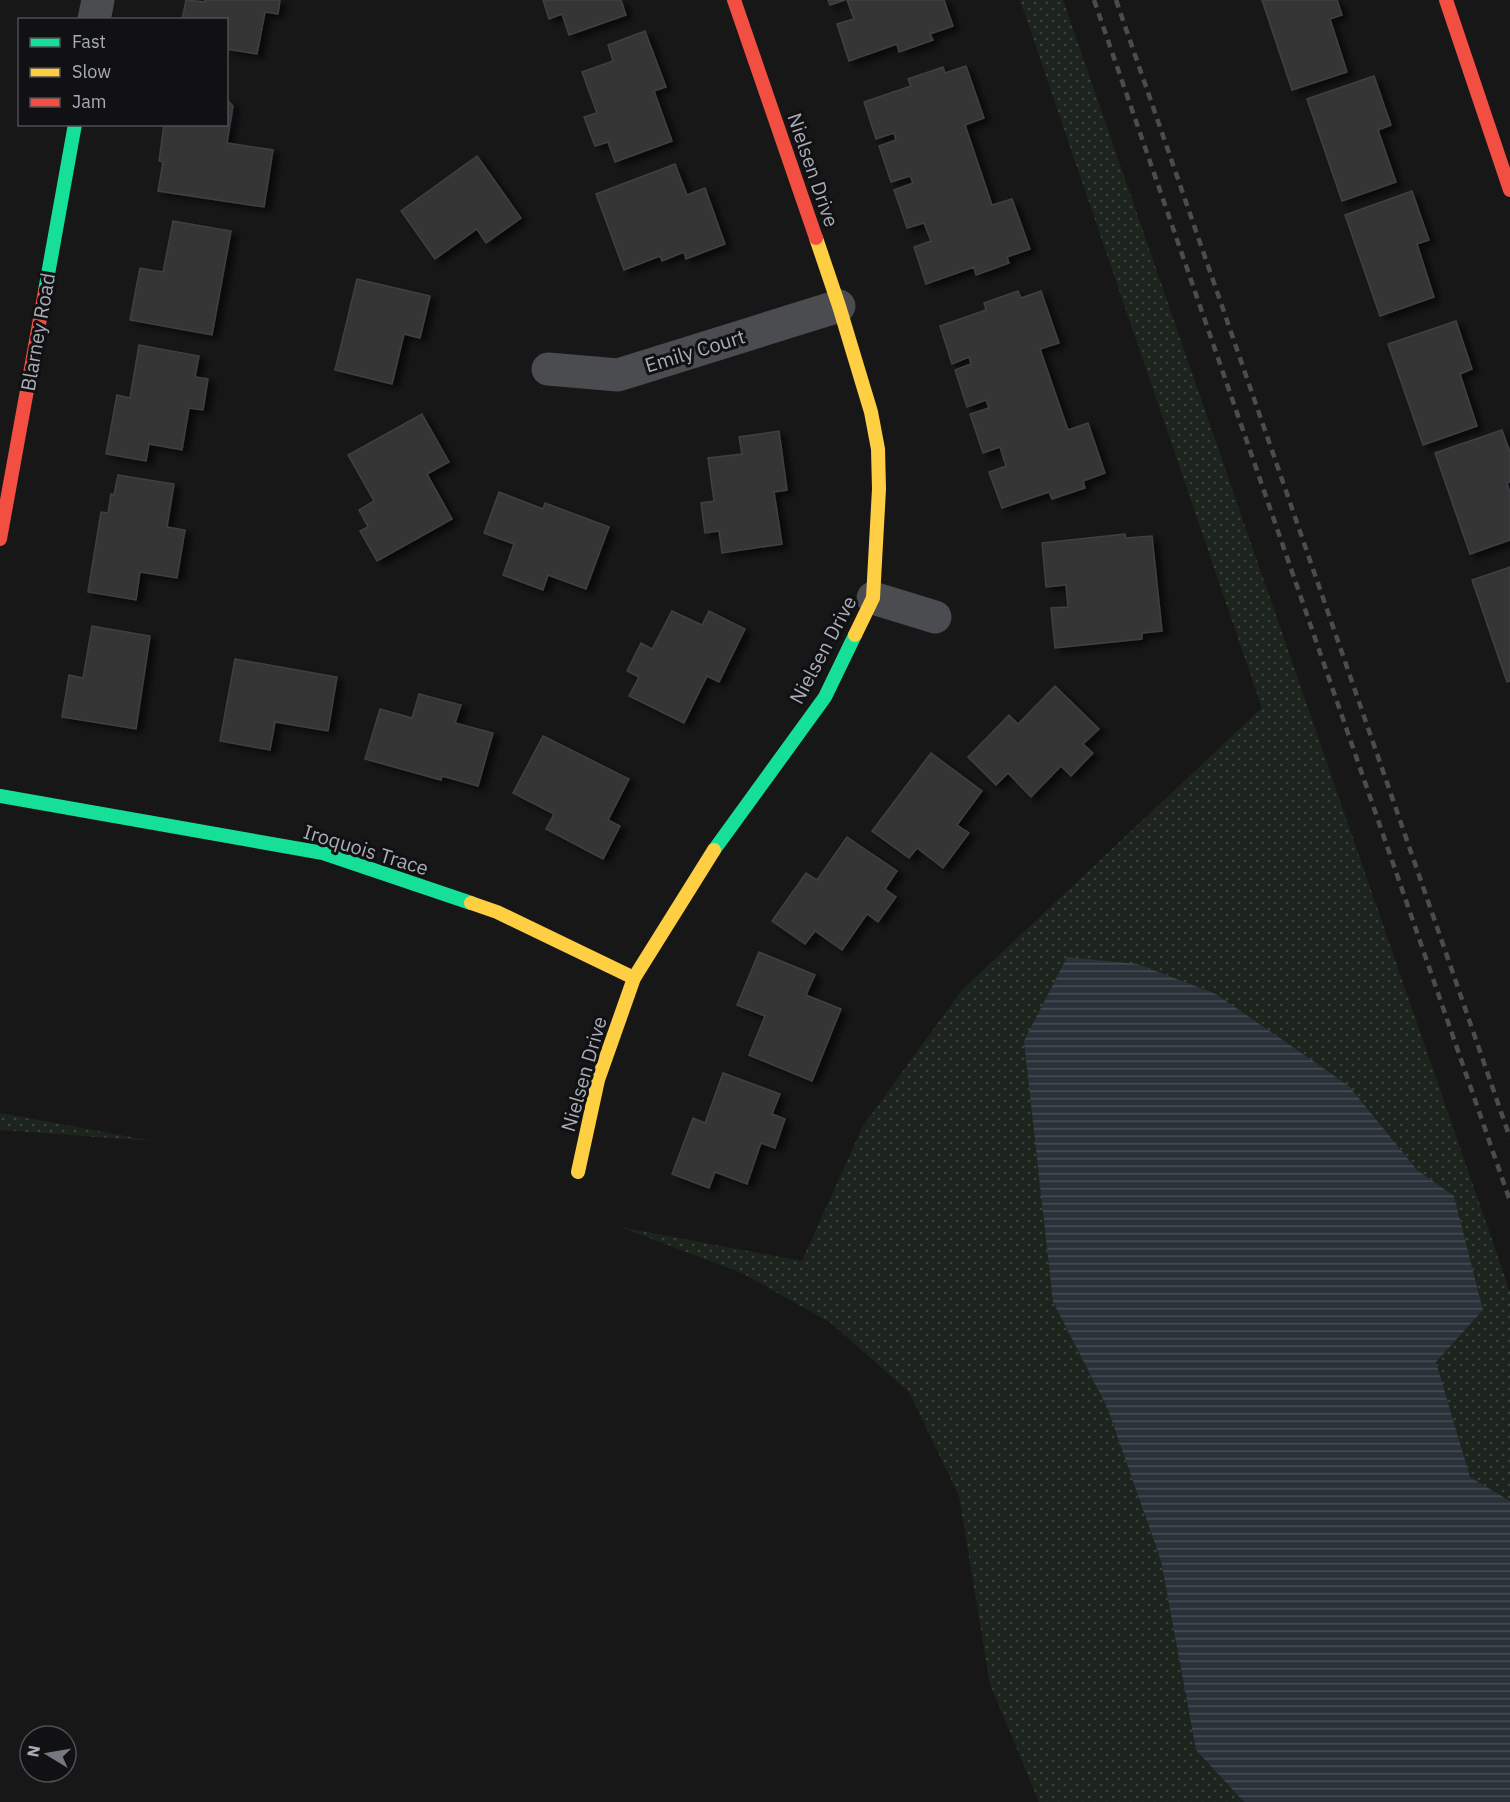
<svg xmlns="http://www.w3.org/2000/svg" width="1510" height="1802" viewBox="0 0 1510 1802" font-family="'IBM Plex Sans',sans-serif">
<defs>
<pattern id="grass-dots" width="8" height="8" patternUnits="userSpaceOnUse" patternTransform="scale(1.5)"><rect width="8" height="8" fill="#1d241e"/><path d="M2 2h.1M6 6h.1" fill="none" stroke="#3b413d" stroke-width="1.8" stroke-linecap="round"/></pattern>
<pattern id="water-rules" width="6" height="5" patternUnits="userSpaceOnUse" patternTransform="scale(1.5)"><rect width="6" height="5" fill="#2a3239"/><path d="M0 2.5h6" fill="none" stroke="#464d54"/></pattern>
<filter id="shadow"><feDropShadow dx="6" dy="4" stdDeviation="3" flood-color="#0009"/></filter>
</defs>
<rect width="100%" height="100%" fill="#171717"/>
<g fill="url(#grass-dots)">
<path d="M 1020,0 L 1063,0 L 1510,1292 L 1510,1501 L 1470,1477 L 1436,1362 L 1483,1310 L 1454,1196 L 1417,1170 L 1349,1086 L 1053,1302 L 1107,1407 L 1161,1561 L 1196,1750 L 1244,1802 L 1039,1802 L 990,1684 L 959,1496 L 909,1392 L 831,1323 L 742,1273 L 620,1227 L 802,1261 L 863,1126 L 962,990 L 1262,708 Z"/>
<path d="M 0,1113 L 153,1141 L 0,1130 Z"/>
</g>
<path fill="url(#water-rules)" d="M 1067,957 L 1137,964 L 1216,994 L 1349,1086 L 1417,1170 L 1454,1196 L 1483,1310 L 1436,1362 L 1470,1477 L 1510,1501 L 1510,1802 L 1244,1802 L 1196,1750 L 1161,1561 L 1107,1407 L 1053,1302 L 1024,1041 Z"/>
<g fill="#353536" stroke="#3f4043" stroke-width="1.5" filter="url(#shadow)">
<path d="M 186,0 L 205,2 L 205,0 L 280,0 L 278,14 L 265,12 L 257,54 L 226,49 L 226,20 L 182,20 Z"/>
<path d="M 543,0 L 621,0 L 626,15 L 569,35 L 562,14 L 549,19 Z"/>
<path d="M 828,0 L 845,0 L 830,5 Z"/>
<path d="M 847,0 L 944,0 L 953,26 L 930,34 L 933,40 L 899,52 L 897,44 L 849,61 L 837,24 L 854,19 Z"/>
<path d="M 1262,0 L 1337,0 L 1342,15 L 1330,19 L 1347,72 L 1292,90 Z"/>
<path d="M 645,31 L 666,87 L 654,91 L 672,141 L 615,162 L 608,142 L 595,146 L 584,117 L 597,113 L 582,72 L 613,61 L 608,45 Z"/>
<path d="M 966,66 L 984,118 L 965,125 L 992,205 L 1012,199 L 1030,249 L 1007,257 L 1009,263 L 976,275 L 974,267 L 926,284 L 914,247 L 931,241 L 924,223 L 907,228 L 894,190 L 913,183 L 910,176 L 891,182 L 879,146 L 896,140 L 894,133 L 876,139 L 864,102 L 911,86 L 908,79 L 943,67 L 945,73 Z"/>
<path d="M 1374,76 L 1391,125 L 1378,130 L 1396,182 L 1342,201 L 1307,99 Z"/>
<path d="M 226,99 L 233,106 L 227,143 L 273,150 L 264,207 L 158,191 L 163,162 L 159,161 L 164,124 L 226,124 Z"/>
<path d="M 477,156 L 521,218 L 486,243 L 477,229 L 435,259 L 401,211 Z"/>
<path d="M 675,164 L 687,195 L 705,188 L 725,244 L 686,259 L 684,252 L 662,261 L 660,256 L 624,270 L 596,194 Z"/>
<path d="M 1412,191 L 1429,240 L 1417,244 L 1434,297 L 1380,316 L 1345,215 Z"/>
<path d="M 173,221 L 231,231 L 212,335 L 130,320 L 140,268 L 163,272 Z"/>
<path d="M 357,279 L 430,296 L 420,338 L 404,334 L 392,384 L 335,370 Z"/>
<path d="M 1018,291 L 1021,298 L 1041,291 L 1059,343 L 1040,349 L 1068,430 L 1088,423 L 1105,473 L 1083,481 L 1085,488 L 1052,499 L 1049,492 L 1002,508 L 989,472 L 1006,466 L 1000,447 L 983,453 L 970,414 L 989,408 L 986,400 L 967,407 L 955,370 L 971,364 L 969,357 L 952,364 L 940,326 L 986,310 L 984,303 Z"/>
<path d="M 1456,321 L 1472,369 L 1460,374 L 1477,426 L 1423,445 L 1388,344 Z"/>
<path d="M 139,345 L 199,356 L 195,377 L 208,379 L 203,410 L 189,408 L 182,450 L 149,444 L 146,461 L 106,454 L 117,395 L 130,398 Z"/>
<path d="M 422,414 L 449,462 L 427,474 L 452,519 L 377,561 L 360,531 L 368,527 L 359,510 L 374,501 L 348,455 Z"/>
<path d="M 1502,430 L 1510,452 L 1510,482 L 1507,483 L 1510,493 L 1510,540 L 1470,554 L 1435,453 Z"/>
<path d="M 779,431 L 787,490 L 774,492 L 782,544 L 722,553 L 719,531 L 705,533 L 701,503 L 714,501 L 708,458 L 742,454 L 739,437 Z"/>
<path d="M 118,475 L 174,484 L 167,527 L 185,530 L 177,578 L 140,572 L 136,600 L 88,592 L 101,512 L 108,513 L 111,494 L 114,495 Z"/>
<path d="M 499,492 L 543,509 L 545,503 L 609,527 L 586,589 L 548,575 L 543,590 L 503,575 L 514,544 L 484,533 Z"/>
<path d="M 1125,534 L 1126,538 L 1152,536 L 1162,631 L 1142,633 L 1142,639 L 1055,648 L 1051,608 L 1068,607 L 1066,585 L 1046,587 L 1042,543 Z"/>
<path d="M 1510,567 L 1510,681 L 1507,682 L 1472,580 Z"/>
<path d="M 672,611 L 702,625 L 709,611 L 745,629 L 719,682 L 707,676 L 684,723 L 629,696 L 639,677 L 627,671 L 641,643 L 652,649 Z"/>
<path d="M 92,626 L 150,636 L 136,729 L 62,717 L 69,675 L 83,678 Z"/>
<path d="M 235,659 L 337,677 L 328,731 L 275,722 L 270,750 L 220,741 Z"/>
<path d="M 1055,686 L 1099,729 L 1083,744 L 1093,753 L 1071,776 L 1061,766 L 1031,797 L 1008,773 L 996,785 L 968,757 L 1009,715 L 1018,724 Z"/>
<path d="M 419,694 L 461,705 L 455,723 L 493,733 L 478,786 L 442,776 L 441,780 L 365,759 L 380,709 L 412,718 Z"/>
<path d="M 543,736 L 629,779 L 608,820 L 620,826 L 603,859 L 546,829 L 554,814 L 513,793 Z"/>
<path d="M 931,753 L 982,791 L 957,825 L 969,833 L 943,868 L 917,848 L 909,858 L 872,831 Z"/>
<path d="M 847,837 L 897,871 L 885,889 L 896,897 L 878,922 L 867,914 L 842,950 L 815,931 L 805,944 L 772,921 L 806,873 L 817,880 Z"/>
<path d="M 759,952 L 815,975 L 806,995 L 841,1009 L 812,1081 L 749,1055 L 765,1016 L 737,1005 Z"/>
<path d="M 723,1073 L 780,1094 L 772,1114 L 785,1119 L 775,1148 L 761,1143 L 747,1184 L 715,1172 L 709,1188 L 672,1174 L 693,1118 L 705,1123 Z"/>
</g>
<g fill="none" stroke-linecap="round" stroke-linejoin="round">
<g stroke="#4b4c50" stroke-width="33">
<path d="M 94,20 L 98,0"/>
<path d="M 548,369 L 618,375 L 839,306"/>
<path d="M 873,598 L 935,617"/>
</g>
<g stroke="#16e098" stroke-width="14">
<path d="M 45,291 L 75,124"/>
<path d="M 0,796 L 323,853 L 471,903"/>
<path d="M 714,850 L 825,697 L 855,635"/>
</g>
<g stroke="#ffcf43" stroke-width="14">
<path d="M 816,238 L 839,306 L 871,412 L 878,449 L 879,489 L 873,598 L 855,635"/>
<path d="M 471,903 L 497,912 L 634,978"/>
<path d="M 578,1172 L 598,1080 L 634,978 L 714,850"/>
</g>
<g stroke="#f24e42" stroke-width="14">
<path d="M 734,0 L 816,238"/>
<path d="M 1446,0 L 1510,190"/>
<path d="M 0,539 L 45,291"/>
</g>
<g stroke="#4b4c4f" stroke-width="4.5" stroke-dasharray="8 6" stroke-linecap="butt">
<path d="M 1094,0 L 1510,1201"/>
<path d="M 1116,0 L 1510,1138"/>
</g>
</g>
<g text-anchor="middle" stroke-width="6" stroke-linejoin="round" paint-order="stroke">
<g font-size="20" fill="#a8adb8" stroke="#111113">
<text transform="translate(813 170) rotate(71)" y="7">Nielsen Drive</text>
<text transform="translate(38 332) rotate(-80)" y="7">Blarney Road</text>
<text transform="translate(695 351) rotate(-17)" y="7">Emily Court</text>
<text transform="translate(823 650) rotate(-62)" y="7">Nielsen Drive</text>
<text transform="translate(366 850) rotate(17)" y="7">Iroquois Trace</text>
<text transform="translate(584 1074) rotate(-74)" y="7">Nielsen Drive</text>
</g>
</g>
<rect x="18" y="18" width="210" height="108" fill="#111113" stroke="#4d4f55" stroke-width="1.5"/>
<rect x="30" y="38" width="30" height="9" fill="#16e098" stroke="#4d4f55" stroke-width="1.5"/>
<text x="72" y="48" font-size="18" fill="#a8adb8">Fast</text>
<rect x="30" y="68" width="30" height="9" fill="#ffcf43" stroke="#4d4f55" stroke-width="1.5"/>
<text x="72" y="78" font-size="18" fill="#a8adb8">Slow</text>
<rect x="30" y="98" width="30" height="9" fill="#f24e42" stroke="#4d4f55" stroke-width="1.5"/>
<text x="72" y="108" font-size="18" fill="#a8adb8">Jam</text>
<g transform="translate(48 1754) rotate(281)"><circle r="28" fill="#111113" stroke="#4d4f55" stroke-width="1.5"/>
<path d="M0-4.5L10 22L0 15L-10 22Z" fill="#757880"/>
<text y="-9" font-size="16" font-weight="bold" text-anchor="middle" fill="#a8adb8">N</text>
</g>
</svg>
